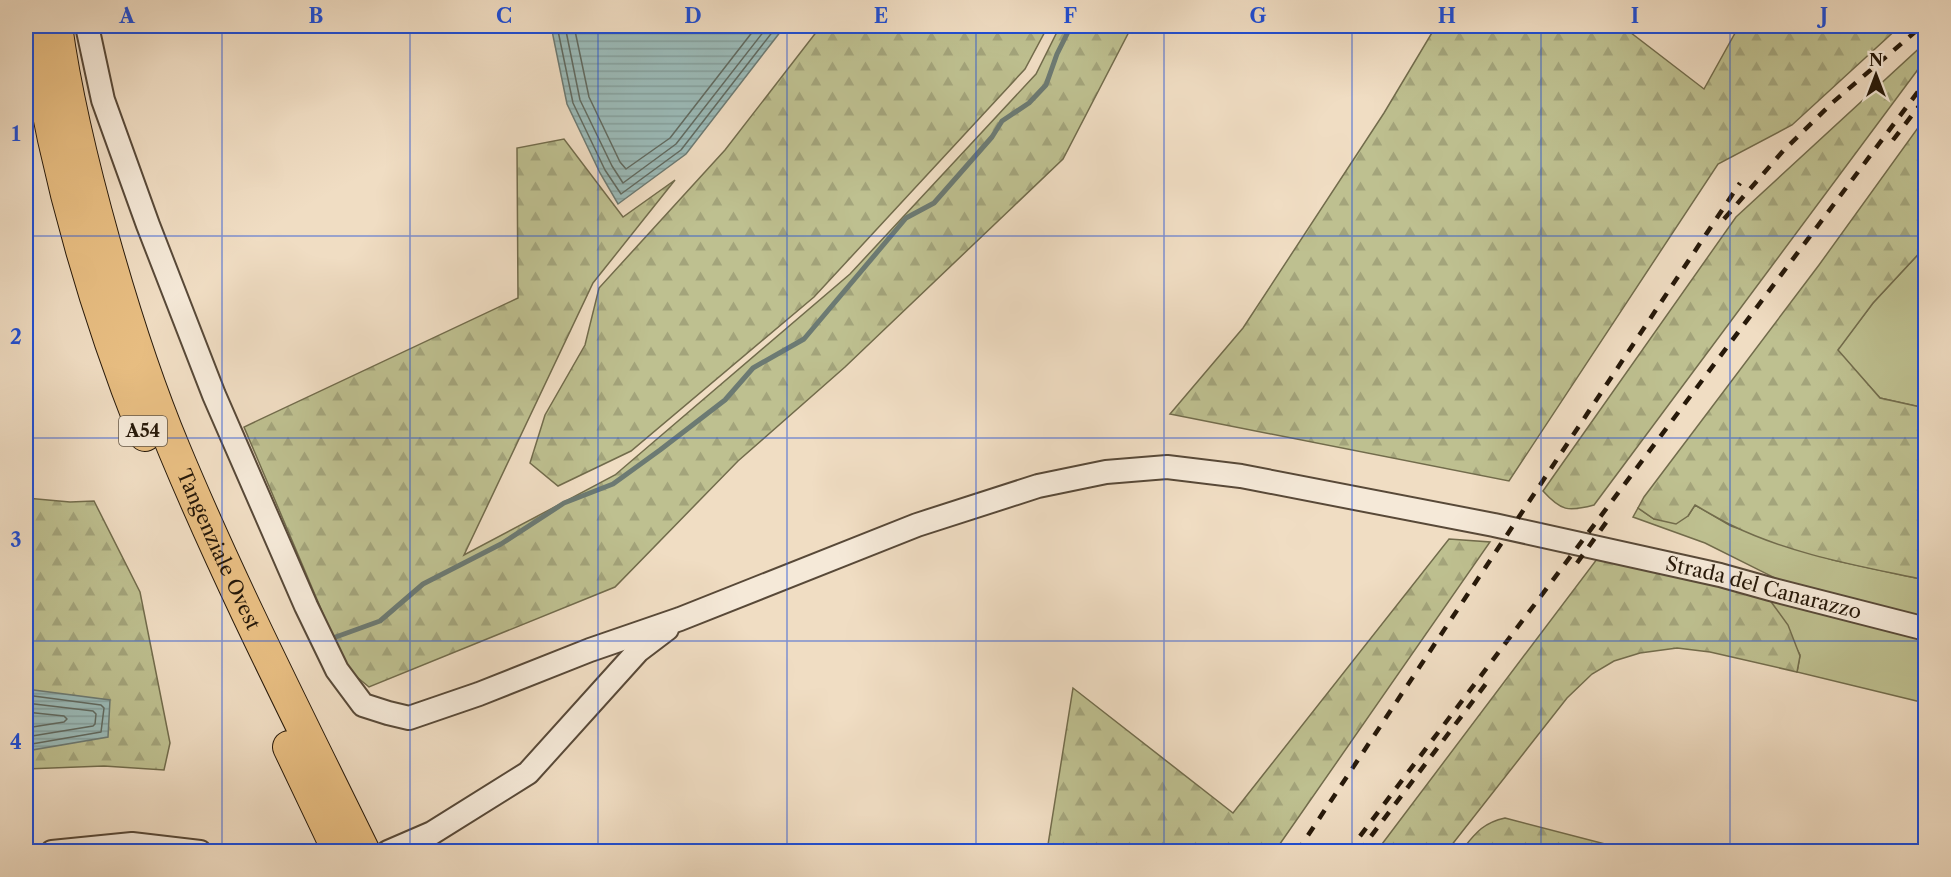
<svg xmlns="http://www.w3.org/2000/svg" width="1951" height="877" viewBox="0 0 1951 877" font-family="'Libre Caslon Text',serif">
<defs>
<pattern id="forest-firs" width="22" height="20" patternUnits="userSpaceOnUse" patternTransform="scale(1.5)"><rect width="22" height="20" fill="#bec090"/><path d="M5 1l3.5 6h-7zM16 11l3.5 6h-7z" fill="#a3a47b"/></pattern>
<pattern id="water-rules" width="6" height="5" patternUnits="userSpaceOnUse" patternTransform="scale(1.5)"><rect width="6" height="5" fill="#9bbbb9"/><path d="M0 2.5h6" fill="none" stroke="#85a09e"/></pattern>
</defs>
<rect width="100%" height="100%" fill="#f0ddc3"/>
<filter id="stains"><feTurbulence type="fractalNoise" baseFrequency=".00333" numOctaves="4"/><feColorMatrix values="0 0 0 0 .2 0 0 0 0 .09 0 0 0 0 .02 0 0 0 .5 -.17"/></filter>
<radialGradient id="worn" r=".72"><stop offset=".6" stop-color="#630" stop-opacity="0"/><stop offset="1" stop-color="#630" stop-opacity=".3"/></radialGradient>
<g fill="#bec090" stroke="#726c4c" stroke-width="1.5">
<path d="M 1925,247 L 1925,408 L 1880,398 L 1837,350 L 1873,303 Z"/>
<path d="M 1695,505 L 1731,526 L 1833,560 L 1925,580 L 1925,620 L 1793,587 L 1705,543 L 1633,517 L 1638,508 L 1654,519 L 1688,516 Z"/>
<path d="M 1769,599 L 1925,638 L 1925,703 L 1797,672 L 1800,655 Z"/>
</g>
<g fill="url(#forest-firs)" stroke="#726c4c" stroke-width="1.5">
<path d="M 821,26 L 1048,26 L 1025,69 L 814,297 L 631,451 L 558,486 L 530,463 L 545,415 L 585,345 L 599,288 L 725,150 Z"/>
<path d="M 1060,26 L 1132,26 L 1063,159 L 845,367 L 738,461 L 615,587 L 369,687 L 346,668 L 244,427 L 518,298 L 517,148 L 564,139 L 623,217 L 675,180 L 593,283 L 464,555 L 615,475 L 850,274 L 1036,74 Z"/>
<path d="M 1436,26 L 1622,26 L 1704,89 L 1739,26 L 1900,26 L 1792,125 L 1718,164 L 1509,481 L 1170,414 L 1243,328 L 1384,113 Z"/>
<path d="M 1925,43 L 1925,60 L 1594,505 C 1568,512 1561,511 1543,491 L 1736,217 Z"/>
<path d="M 1925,118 L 1925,247 L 1873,303 L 1838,350 L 1880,398 L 1925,408 L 1925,580 C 1860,566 1792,555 1731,525 C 1719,519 1707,512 1695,505 L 1688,516 L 1676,524 L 1654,519 L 1638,508 L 1644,497 L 1819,265 Z"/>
<path d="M 26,498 L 70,502 L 94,501 L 140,592 L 170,743 L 164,770 L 104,766 L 26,769 Z"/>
<path d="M 1449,539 L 1490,542 L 1275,851 L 1047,851 L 1073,688 L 1233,813 Z"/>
<path d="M 1600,555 L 1769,599 L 1788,625 L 1800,656 L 1797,672 L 1710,652 L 1677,648 L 1640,653 L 1614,661 L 1592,674 L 1567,698 L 1447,851 L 1376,852 Z"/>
<path d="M 1505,818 L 1632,851 L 1461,851 C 1475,834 1482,823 1505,818 Z"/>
</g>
<g fill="url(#water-rules)" stroke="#6c7a73" stroke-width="1.5">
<path d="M 551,26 L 783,26 L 781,31 L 686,154 L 618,204 L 600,173 L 567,104 Z"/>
<path d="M 26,689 L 110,700 L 108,737 L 26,751 Z"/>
</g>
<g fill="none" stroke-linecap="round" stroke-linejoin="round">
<g stroke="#606a61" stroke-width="1.5">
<path d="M 557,26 L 573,103 L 605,170 L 621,194 L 681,150 L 777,26"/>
<path d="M 565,26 L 580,100 L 612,166 L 623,183 L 676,144 L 768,26"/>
<path d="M 574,26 L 589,97 L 620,162 L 626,169 L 670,138 L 757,26"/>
<path d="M 26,695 L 101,705 L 104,708 L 101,732 L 26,745"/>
<path d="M 26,703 L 93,711 L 96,714 L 95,724 L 93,726 L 26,737"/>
<path d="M 26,712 L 64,716 L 67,719 L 64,722 L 26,728"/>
</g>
<path stroke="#6c7a73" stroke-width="5" d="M 333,638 L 380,621 L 423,584 L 501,544 L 564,503 L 613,484 L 660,450 L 725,400 L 753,368 L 804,339 L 906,218 L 934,203 L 992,137 L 1002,121 L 1029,103 L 1046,85 L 1057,54 L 1071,26"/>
<defs>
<g id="minor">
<path id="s1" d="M 87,26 L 103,100 L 148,225 L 214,395 L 306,606 L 337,670 L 363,705 L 388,713 L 409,718 L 479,694 L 590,650 L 680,619 L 917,525 L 1038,486 L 1106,472 L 1167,467 L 1241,476 L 1494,525 L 1720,575 L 1770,589 L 1926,629"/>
<path d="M 52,852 L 132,844 L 200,852"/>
<path d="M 388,852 L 432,833 L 528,773 L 638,651 L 667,629"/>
</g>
<g id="highway">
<path d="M 33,26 C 54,165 93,304 145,435"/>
<path id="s2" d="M 56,26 C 66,99 84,171 104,242 C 124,313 146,382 174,449 C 231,586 299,719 364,852"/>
<path d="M 289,747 L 339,852"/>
</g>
</defs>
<use href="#minor" stroke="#584938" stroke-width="26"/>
<use href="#highway" stroke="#261809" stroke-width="34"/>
<use href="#minor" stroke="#f5e9d8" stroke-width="22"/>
<use href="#highway" stroke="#e8be82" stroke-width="32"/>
<g stroke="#261809" stroke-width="4.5" stroke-dasharray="10 10" stroke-linecap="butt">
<path d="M 1893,140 L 1926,97"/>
<path d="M 1724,219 L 1783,151 L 1832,103 L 1922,26"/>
<path d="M 1577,563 L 1610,517"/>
<path d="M 1297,852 L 1740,183"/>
<path d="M 1348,852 L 1535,604 L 1926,81"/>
<path d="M 1359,852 L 1488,681"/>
</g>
</g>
<path fill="none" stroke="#1d4ed8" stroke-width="1.5" stroke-opacity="0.55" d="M 222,26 L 222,852M 410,26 L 410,852M 598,26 L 598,852M 787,26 L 787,852M 976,26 L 976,852M 1164,26 L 1164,852M 1352,26 L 1352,852M 1541,26 L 1541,852M 1730,26 L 1730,852M 26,236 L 1926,236M 26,438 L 1926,438M 26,641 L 1926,641"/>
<g text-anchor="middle" stroke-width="4.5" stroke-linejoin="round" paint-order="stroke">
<rect fill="#f5e9d8" stroke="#645747" stroke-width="1.5" x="119" y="416" width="48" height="30" rx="4.5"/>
<g font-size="18" font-weight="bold" fill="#261809">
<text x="143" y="437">A54</text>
</g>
<g font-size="20" fill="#261809" stroke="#f5e9d8">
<text dy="7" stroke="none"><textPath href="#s2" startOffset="550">Tangenziale Ovest</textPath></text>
<text dy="7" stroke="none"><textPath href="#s1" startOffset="2194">Strada del Canarazzo</textPath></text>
</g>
</g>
<rect width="1951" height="877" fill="none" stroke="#f0ddc3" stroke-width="66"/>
<g transform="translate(1876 75)" stroke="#f5e9d8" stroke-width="4.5" paint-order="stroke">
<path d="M0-4.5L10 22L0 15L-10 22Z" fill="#261809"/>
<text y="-9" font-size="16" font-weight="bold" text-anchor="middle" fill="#261809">N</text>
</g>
<rect x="33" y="33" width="1885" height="811" fill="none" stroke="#1d4ed8" stroke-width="2"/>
<g font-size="20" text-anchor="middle" font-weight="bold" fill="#1d4ed8">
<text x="127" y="23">A</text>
<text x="316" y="23">B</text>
<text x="504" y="23">C</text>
<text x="693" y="23">D</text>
<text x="881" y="23">E</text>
<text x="1070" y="23">F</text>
<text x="1258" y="23">G</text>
<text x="1447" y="23">H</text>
<text x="1635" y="23">I</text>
<text x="1824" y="23">J</text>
<text x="16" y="141">1</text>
<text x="16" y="344">2</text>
<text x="16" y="547">3</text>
<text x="16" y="749">4</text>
</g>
<rect width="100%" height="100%" filter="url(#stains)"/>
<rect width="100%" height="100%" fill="url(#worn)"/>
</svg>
